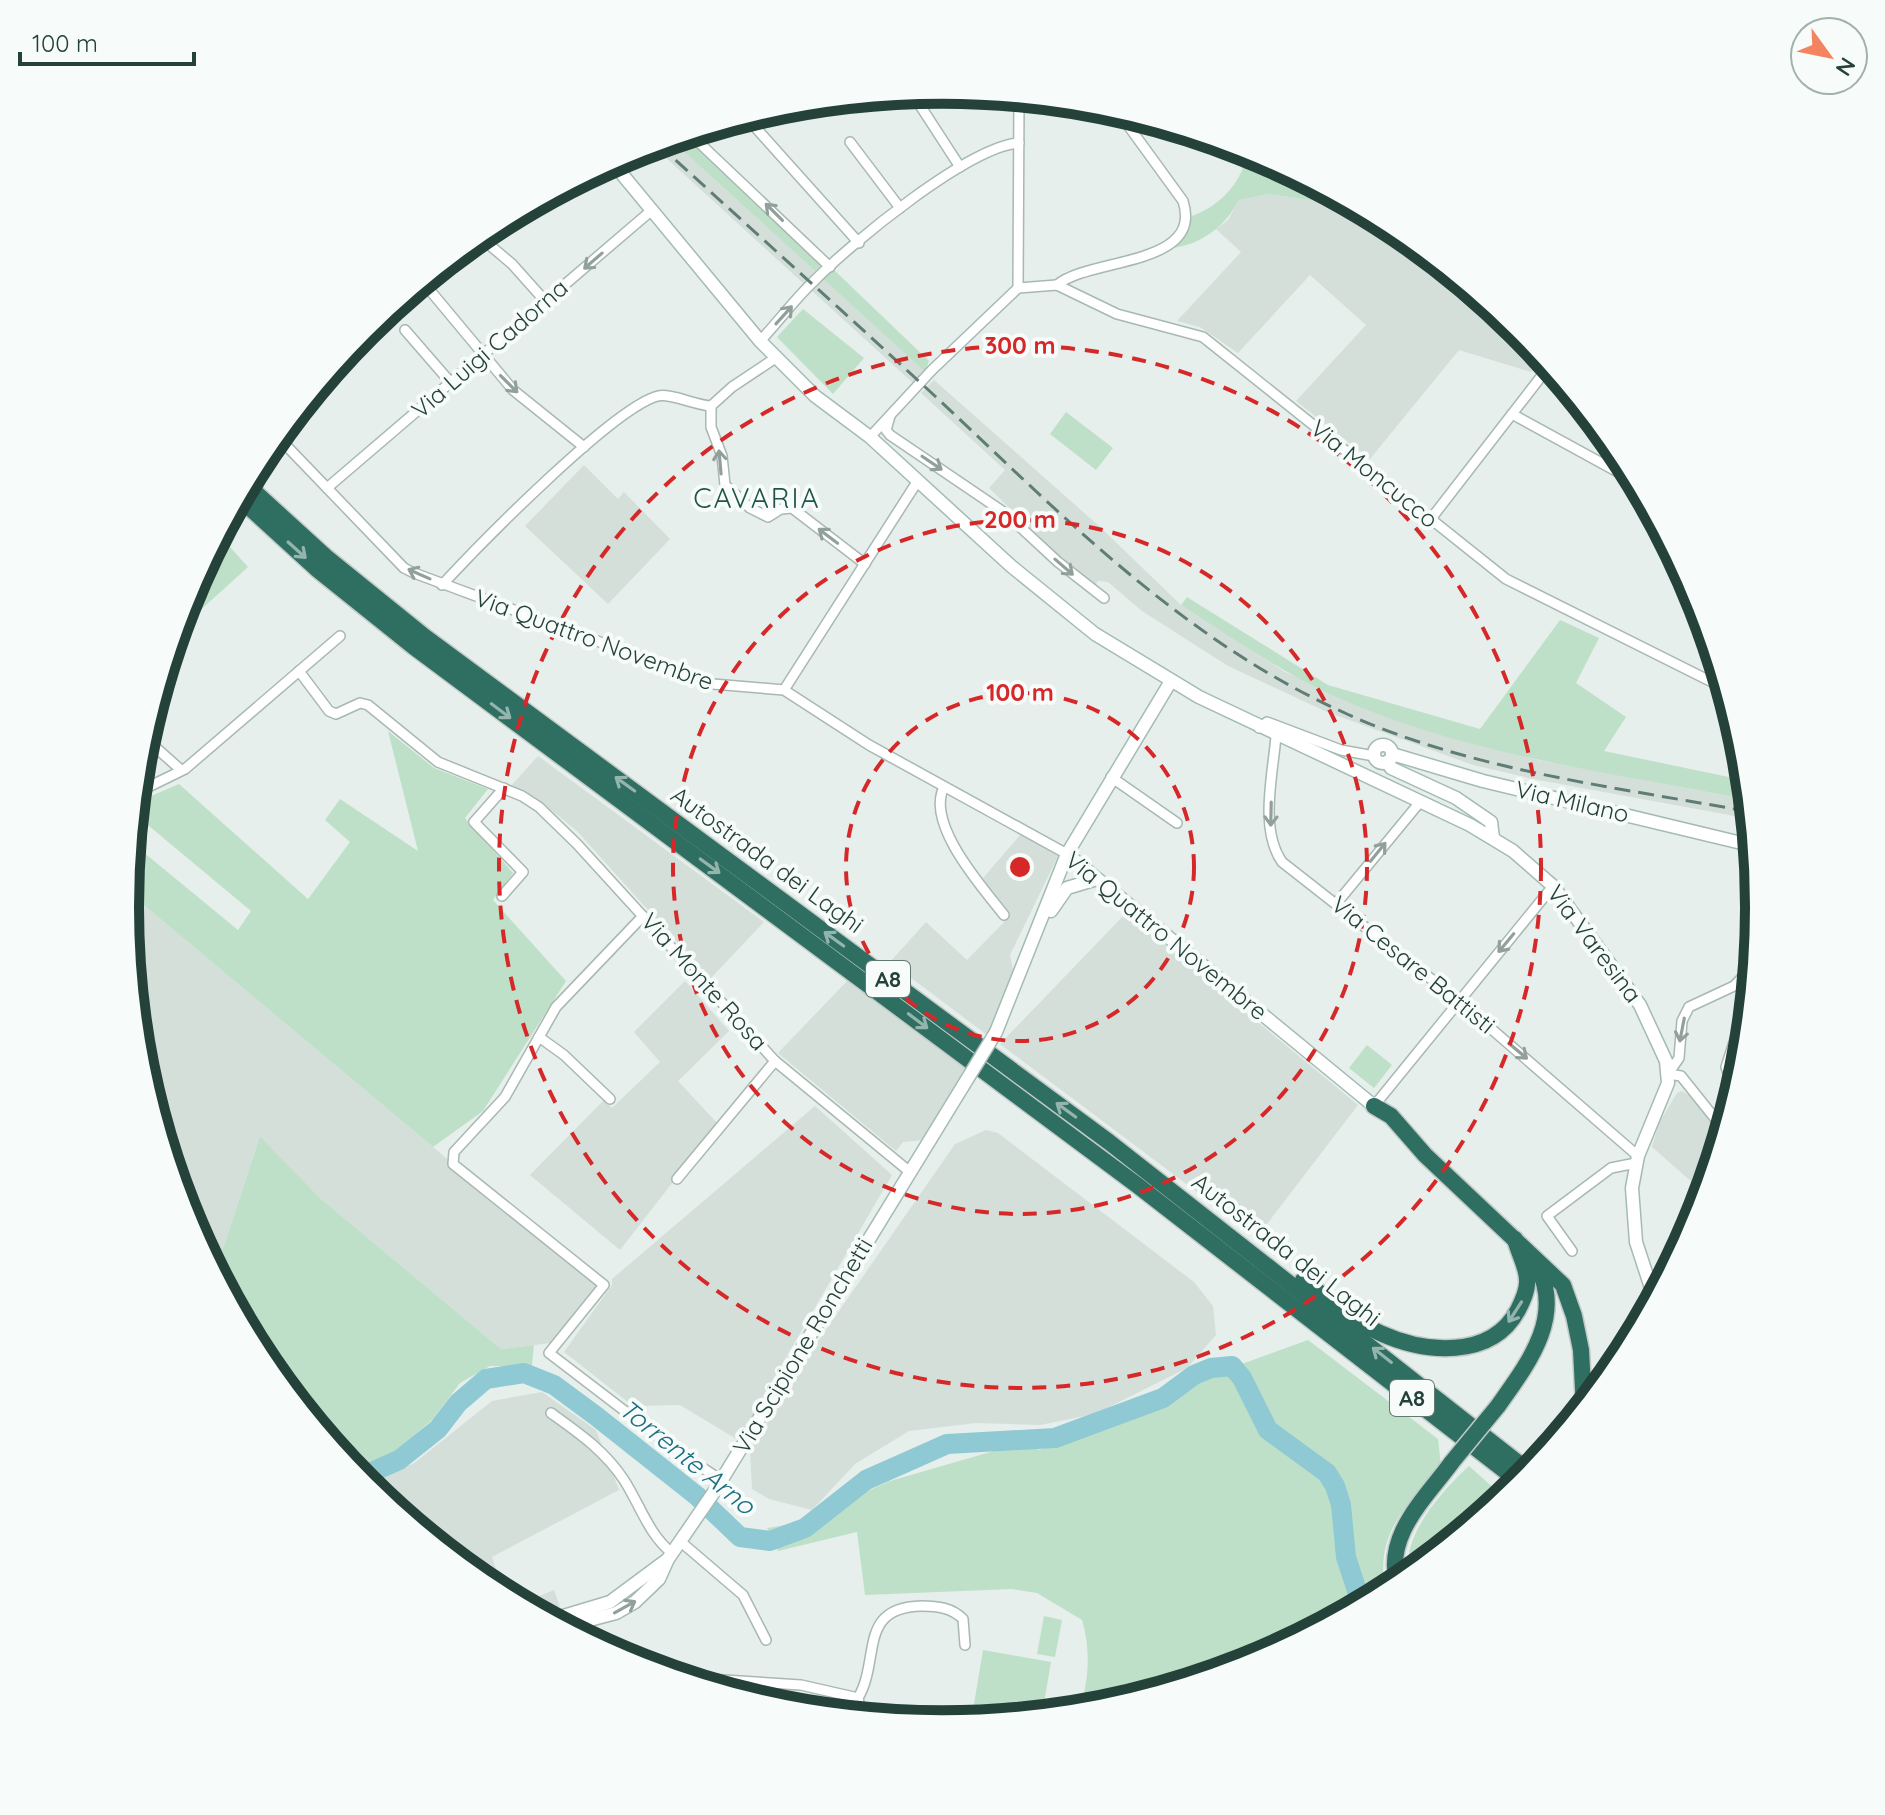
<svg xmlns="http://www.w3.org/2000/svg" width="1885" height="1815" viewBox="0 0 1885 1815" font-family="Quicksand,sans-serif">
<rect width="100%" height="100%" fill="#e6efeb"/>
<g fill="#d4dfda">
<path d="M 671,140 L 815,271 L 804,284 L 652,145 Z"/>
<path d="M 1269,194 L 1358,207 L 1397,228 L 1521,330 L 1543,356 L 1531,372 L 1459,350 L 1370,459 L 1296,401 L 1366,325 L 1310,275 L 1238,353 L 1200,327 L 1177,321 L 1241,252 L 1216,229 L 1228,220 L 1239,200 Z"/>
<path d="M 822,278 L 925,372 L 913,383 L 811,290 Z"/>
<path d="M 934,380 L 1099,526 L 1181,605 L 1285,672 L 1405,723 L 1477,744 L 1538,760 L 1749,800 L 1751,819 L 1533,779 L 1473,765 L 1327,712 L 1228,666 L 1142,611 L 1108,582 L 1098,581 L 1092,588 L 1081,578 L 989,488 L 1005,470 L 921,393 Z"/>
<path d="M 584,465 L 618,499 L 624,492 L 670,539 L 608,604 L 525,526 Z"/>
<path d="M 538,756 L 764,922 L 710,979 L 577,831 L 535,797 L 511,786 Z"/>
<path d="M 1021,834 L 1058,856 L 1010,955 L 1014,974 L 987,1035 L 890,962 L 926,922 L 967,960 L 1008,918 L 983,878 Z"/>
<path d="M 127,891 L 598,1285 L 551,1343 L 501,1349 L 320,1198 L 260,1136 L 223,1249 L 193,1230 L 141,1067 L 125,907 Z"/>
<path d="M 1126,913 L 1358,1105 L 1257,1237 L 1000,1044 Z"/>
<path d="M 849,979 L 967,1068 L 923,1140 L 903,1142 L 896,1151 L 778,1053 Z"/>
<path d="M 685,981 L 729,1031 L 678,1081 L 718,1124 L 620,1250 L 530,1175 L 604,1100 L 612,1108 L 660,1062 L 634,1032 Z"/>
<path d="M 1682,1091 L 1692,1097 L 1722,1139 L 1720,1148 L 1692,1182 L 1652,1147 L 1659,1123 L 1677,1093 Z"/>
<path d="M 815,1106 L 892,1175 L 738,1440 L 680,1405 L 633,1406 L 564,1352 L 612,1285 L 612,1279 Z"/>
<path d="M 986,1130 L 998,1133 L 1194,1282 L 1213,1306 L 1216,1335 L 1187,1368 L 1095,1414 L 1040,1425 L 976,1423 L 909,1431 L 855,1464 L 812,1510 L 769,1499 L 752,1489 L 750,1450 L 823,1334 L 955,1144 Z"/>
<path d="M 542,1392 L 596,1430 L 619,1490 L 492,1557 L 505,1596 L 488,1587 L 374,1494 L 374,1474 L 413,1464 L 492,1401 Z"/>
<path d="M 554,1590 L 560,1607 L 540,1615 L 520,1604 Z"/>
</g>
<g fill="#bfe0c8">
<path d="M 685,135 L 821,265 L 815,271 L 671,140 Z"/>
<path d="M 1248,150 L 1358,207 L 1269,194 L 1239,200 C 1226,225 1202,245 1172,248 L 1188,229 L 1192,216 C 1222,205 1243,181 1248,150 Z"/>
<path d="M 833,269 L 929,361 L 925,372 L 822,278 Z"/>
<path d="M 803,309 L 864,358 L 833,394 L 777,337 Z"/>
<path d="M 1066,412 L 1113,448 L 1096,470 L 1050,434 Z"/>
<path d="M 219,535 L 248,567 L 195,615 L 185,604 Z"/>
<path d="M 1187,597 L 1328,685 L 1480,729 L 1560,620 L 1599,638 L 1576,683 L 1626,717 L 1604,751 L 1748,781 L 1749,800 C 1609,772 1463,755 1332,695 C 1278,670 1230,637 1181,605 Z"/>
<path d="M 388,731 L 434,768 L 488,789 L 465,818 L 513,873 L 493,900 L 566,981 L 483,1111 L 433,1147 L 127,891 L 131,842 L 238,930 L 251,911 L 137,816 L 135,803 L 179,784 L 308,899 L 350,842 L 325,820 L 340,799 L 418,851 Z"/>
<path d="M 1367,1045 L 1392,1065 L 1374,1088 L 1349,1068 Z"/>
<path d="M 260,1136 L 320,1198 L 501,1349 L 534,1345 L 532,1366 L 490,1366 L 460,1383 L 433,1419 L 395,1452 L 351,1469 L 263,1361 L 193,1230 L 223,1249 Z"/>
<path d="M 1308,1340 L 1438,1439 L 1441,1465 C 1406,1506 1373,1535 1386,1593 L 1255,1663 L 1102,1709 L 1079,1712 C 1089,1681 1091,1650 1082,1620 L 1037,1593 L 1011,1589 L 865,1595 L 857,1532 L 778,1551 L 767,1528 L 793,1524 L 890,1481 L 1028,1441 L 1039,1450 L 1209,1376 Z"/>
<path d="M 1469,1466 L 1505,1498 L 1408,1578 C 1402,1535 1439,1494 1469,1466 Z"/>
<path d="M 1044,1616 L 1062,1620 L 1055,1657 L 1037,1654 Z"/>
<path d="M 983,1650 L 1051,1662 L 1042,1715 L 971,1722 Z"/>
</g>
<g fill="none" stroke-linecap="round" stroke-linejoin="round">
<path stroke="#8ec9d4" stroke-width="20" d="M 358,1478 L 399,1460 L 438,1429 L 458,1403 L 486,1379 L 524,1373 L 554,1385 L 596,1416 L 697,1496 L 740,1537 L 770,1541 L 805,1528 L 866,1480 L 947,1444 L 1055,1438 L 1163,1398 L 1194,1375 L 1211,1368 L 1232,1366 L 1242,1378 L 1268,1430 L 1327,1473 L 1335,1486 L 1341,1505 L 1346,1557 L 1362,1606"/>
<defs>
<g id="street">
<path d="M 912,93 L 960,167"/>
<path d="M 746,117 L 859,243"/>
<path d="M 690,134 L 830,267"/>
<path d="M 850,142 L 900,208"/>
<path d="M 479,236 L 512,264 L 546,302"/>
<path d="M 423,282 L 513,390 L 584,447"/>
<path d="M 1057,285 C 1090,257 1204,267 1183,201 L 1119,113"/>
<path d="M 1018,288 L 1019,98"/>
<path d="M 405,330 L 451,383"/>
<path d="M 760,341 C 778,322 794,300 813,282 C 850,244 968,147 1019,143"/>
<path d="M 711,406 L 711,427 L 722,456 L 725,485 L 750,508 L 768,517 L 781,509 L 792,508 L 865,564"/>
<path d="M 1512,414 L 1638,483"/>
<path d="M 890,416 L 886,430 L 890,435 L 1005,513 L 1058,562 L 1104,598"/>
<path d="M 277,436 L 404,568 L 414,573 L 713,684 L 784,690 L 869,745 L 1067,854"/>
<path d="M 870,437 L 932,370 L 1018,288 L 1057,285 L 1117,314 L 1203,337 L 1506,579 L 1726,689"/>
<path d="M 327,488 L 652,210"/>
<path d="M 1430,520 L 1550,365"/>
<path d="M 442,585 C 479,545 614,407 658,396 C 670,393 695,405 711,406 L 732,387 L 777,357"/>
<path d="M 299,671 L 329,711 L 336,714 L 360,703 L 368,705 L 438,762 L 522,796 L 539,807 L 577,844 L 775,1061 L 910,1172"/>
<path d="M 784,690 L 917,482"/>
<path d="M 1259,728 L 1267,722 L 1341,750 L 1374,756"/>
<path d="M 1276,736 C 1273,774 1259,829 1282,862 L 1458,1000 L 1638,1156"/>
<path d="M 144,737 L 181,770"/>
<path d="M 1111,777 L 1177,823"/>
<path d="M 944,787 C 925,824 983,888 1004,915"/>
<path d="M 136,793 L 185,769 L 340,636"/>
<path d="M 502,896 L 523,872 L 474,822 L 504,788"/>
<path d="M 1336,904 L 1420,802"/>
<path d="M 539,1037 L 505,1097 L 454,1152 L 453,1164 L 604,1285 L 549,1353 L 677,1451 L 721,1480"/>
<path d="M 1668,1074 L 1679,1058 L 1682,1021 L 1689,1007 L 1734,986 L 1754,965"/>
<path d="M 1668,1074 L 1681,1076 L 1725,1131"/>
<path d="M 1736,1096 L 1726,1067 L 1753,983"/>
<path d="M 610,1099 L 564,1055 L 539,1037 L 556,1007 L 643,916"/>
<path d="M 1374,1106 L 1553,886"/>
<path d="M 677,1179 L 775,1061"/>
<path d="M 1572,1251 L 1547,1216 L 1611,1168 L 1636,1163"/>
<path d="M 551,1413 C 579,1433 605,1451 624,1480 C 640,1505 649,1535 672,1553"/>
<path d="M 681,1542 L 743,1595 L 766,1640"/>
<path d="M 677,1677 L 801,1685 L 858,1698"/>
<path d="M 858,1698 C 881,1659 857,1607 922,1606 C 938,1606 952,1608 963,1619 L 965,1645"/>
<path d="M 858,1698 L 862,1717"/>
</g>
<g id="secondary">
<path d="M 612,162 L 760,341 L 815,396 L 870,437 L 1011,566 L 1095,634 L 1199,697 L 1470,825 L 1513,851 L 1553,886 L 1640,1005 L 1666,1061 L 1668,1083 L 1638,1156 L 1632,1188 L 1636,1242 L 1655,1300"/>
<circle cx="1383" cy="754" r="9"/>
<path d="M 1392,754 L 1483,781 L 1754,846"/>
<path d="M 1387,762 L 1391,768 L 1456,798 L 1491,822 L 1493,838"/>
<path d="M 1067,854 L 1374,1106"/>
<path d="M 1051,911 L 1067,888 L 1097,879"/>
<path d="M 996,1032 L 1067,854 L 1171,681"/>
<path d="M 550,1620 L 610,1602 L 668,1559"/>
<path d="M 563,1627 L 616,1613 L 635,1602 L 659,1579 L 668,1559 L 716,1489 L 963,1086"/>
</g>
<g id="highway">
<path d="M 246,484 L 326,557 L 425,637 L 1109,1142 L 1531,1473"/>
<path d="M 239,498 L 318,570 L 414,647 L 1137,1185 L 1522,1484"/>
<path d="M 1374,1106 L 1391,1116 L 1425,1155 L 1563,1285 L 1574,1316 L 1581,1350 L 1584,1408"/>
<path d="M 1303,1280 C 1328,1299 1352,1320 1380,1333 C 1424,1353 1491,1360 1518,1310 C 1522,1302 1528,1290 1527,1280 C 1527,1267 1518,1252 1515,1239"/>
<path d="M 1498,1406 C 1527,1365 1566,1316 1536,1264"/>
<path d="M 1398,1586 C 1383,1536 1425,1499 1452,1462"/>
</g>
</defs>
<use href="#street" stroke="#a8b8b2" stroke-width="12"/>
<use href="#secondary" stroke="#a4bbb3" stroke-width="15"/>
<use href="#highway" stroke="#c2cac8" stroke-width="19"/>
<use href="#street" stroke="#fff" stroke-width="9"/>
<use href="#secondary" stroke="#fff" stroke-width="12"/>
<use href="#highway" stroke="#2f6f62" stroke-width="16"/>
<path stroke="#5f7d75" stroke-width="3" stroke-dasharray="16 8" stroke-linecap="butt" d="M 658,144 C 750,228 844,312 936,397 C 1065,518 1184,641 1347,714 C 1473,771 1616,787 1751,812"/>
<defs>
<path id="secondary-bridge" d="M 963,1086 L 996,1032"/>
<path id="highway-bridge" d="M 1452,1462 L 1498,1406"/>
</defs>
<use href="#secondary-bridge" stroke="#a4bbb3" stroke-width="15" stroke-linecap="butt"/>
<use href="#highway-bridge" stroke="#c2cac8" stroke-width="19" stroke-linecap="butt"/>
<use href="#secondary-bridge" stroke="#fff" stroke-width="12"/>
<use href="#highway-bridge" stroke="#2f6f62" stroke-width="16"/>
</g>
<defs><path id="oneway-shaft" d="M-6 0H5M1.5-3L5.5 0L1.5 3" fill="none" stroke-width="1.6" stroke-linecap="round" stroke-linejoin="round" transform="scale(2)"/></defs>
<g stroke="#92a09c">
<use href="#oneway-shaft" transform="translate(774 212) rotate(-135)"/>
<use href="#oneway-shaft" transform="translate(593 261) rotate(139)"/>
<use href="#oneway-shaft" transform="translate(784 315) rotate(-48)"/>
<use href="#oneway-shaft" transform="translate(509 384) rotate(45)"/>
<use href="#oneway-shaft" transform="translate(720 462) rotate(-95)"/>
<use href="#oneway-shaft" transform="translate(932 463) rotate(34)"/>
<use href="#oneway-shaft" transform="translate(828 536) rotate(-143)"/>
<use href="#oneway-shaft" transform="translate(1064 567) rotate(41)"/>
<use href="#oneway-shaft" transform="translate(419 574) rotate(-156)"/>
<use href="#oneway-shaft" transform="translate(1271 814) rotate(91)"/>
<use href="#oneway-shaft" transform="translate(1378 852) rotate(-51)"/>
<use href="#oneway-shaft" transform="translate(1506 943) rotate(130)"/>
<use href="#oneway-shaft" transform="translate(1682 1030) rotate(101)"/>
<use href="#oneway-shaft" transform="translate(1518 1051) rotate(40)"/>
<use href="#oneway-shaft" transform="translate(625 1607) rotate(-29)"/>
</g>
<g stroke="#93b5ae">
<use href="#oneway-shaft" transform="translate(297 550) rotate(42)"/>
<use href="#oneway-shaft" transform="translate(501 711) rotate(37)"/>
<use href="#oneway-shaft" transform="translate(625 784) rotate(-144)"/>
<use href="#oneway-shaft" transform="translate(710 866) rotate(36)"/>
<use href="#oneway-shaft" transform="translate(834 939) rotate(-144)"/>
<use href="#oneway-shaft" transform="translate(918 1021) rotate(37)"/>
<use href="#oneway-shaft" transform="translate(1066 1110) rotate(-144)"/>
<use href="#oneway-shaft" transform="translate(1515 1312) rotate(123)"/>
<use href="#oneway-shaft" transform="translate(1382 1355) rotate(-142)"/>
</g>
<g fill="none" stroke="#d62828" stroke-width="4" stroke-dasharray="14 10">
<circle cx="1020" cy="867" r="174"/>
<circle cx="1020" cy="867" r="347"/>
<circle cx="1020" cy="867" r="521"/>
</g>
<g text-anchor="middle" stroke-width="8" stroke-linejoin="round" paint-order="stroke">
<g fill="#f7fbf9" stroke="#637a73" stroke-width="2">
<rect x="866" y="961" width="44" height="36" rx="6"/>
<rect x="1390" y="1380" width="44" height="36" rx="6"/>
</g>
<g font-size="22" font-weight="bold" fill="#24423a">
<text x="888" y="987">A8</text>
<text x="1412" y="1406">A8</text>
</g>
<g font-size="24" fill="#24423a" stroke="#f7fbf9">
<text transform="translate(490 349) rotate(-41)" y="8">Via Luigi Cadorna</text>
<text transform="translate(1374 474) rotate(39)" y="8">Via Moncucco</text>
<text transform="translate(594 640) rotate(20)" y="8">Via Quattro Novembre</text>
<text transform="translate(1572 802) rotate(13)" y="8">Via Milano</text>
<text transform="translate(767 860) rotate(36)" y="8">Autostrada dei Laghi</text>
<text transform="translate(1166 936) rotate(39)" y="8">Via Quattro Novembre</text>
<text transform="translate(1594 944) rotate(53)" y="8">Via Varesina</text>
<text transform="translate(1413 965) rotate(39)" y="8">Via Cesare Battisti</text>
<text transform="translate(704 982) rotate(48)" y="8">Via Monte Rosa</text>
<text transform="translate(1286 1250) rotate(38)" y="8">Autostrada dei Laghi</text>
<text transform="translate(803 1346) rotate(-59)" y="8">Via Scipione Ronchetti</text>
</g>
<g font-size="26" font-style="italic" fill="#1c6f80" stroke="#f7fbf9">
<text transform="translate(687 1457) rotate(39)" y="9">Torrente Arno</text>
</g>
<g font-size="28" letter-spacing="2" fill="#1f5548" stroke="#f7fbf9">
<text x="757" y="508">CAVARIA</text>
</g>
</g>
<path d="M0 0H1885V1815H0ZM139 907a803 803 0 1 1 1606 0a803 803 0 1 1-1606 0Z" fill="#f7fbf9" fill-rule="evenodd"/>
<path fill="none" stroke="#24423a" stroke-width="10" d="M139 907a803 803 0 1 1 1606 0a803 803 0 1 1-1606 0Z"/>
<circle cx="1020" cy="867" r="12" fill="#d62828" stroke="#f7fbf9" stroke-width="4"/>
<g font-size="24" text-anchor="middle" font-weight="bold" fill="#d62828" stroke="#f7fbf9" stroke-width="8" stroke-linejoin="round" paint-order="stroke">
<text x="1020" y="354">300 m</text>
<text x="1020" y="528">200 m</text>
<text x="1020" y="701">100 m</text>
</g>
<g transform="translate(1829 56) rotate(123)"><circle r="38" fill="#f7fbf9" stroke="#a3b1ad" stroke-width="2"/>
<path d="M0-6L14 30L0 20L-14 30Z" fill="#f4845f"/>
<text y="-12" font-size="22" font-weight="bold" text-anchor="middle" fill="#24423a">N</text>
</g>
<path d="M20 52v12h174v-12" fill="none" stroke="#24423a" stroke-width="4"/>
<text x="32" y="52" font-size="24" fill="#24423a" stroke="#f7fbf9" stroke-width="6" paint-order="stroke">100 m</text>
</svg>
